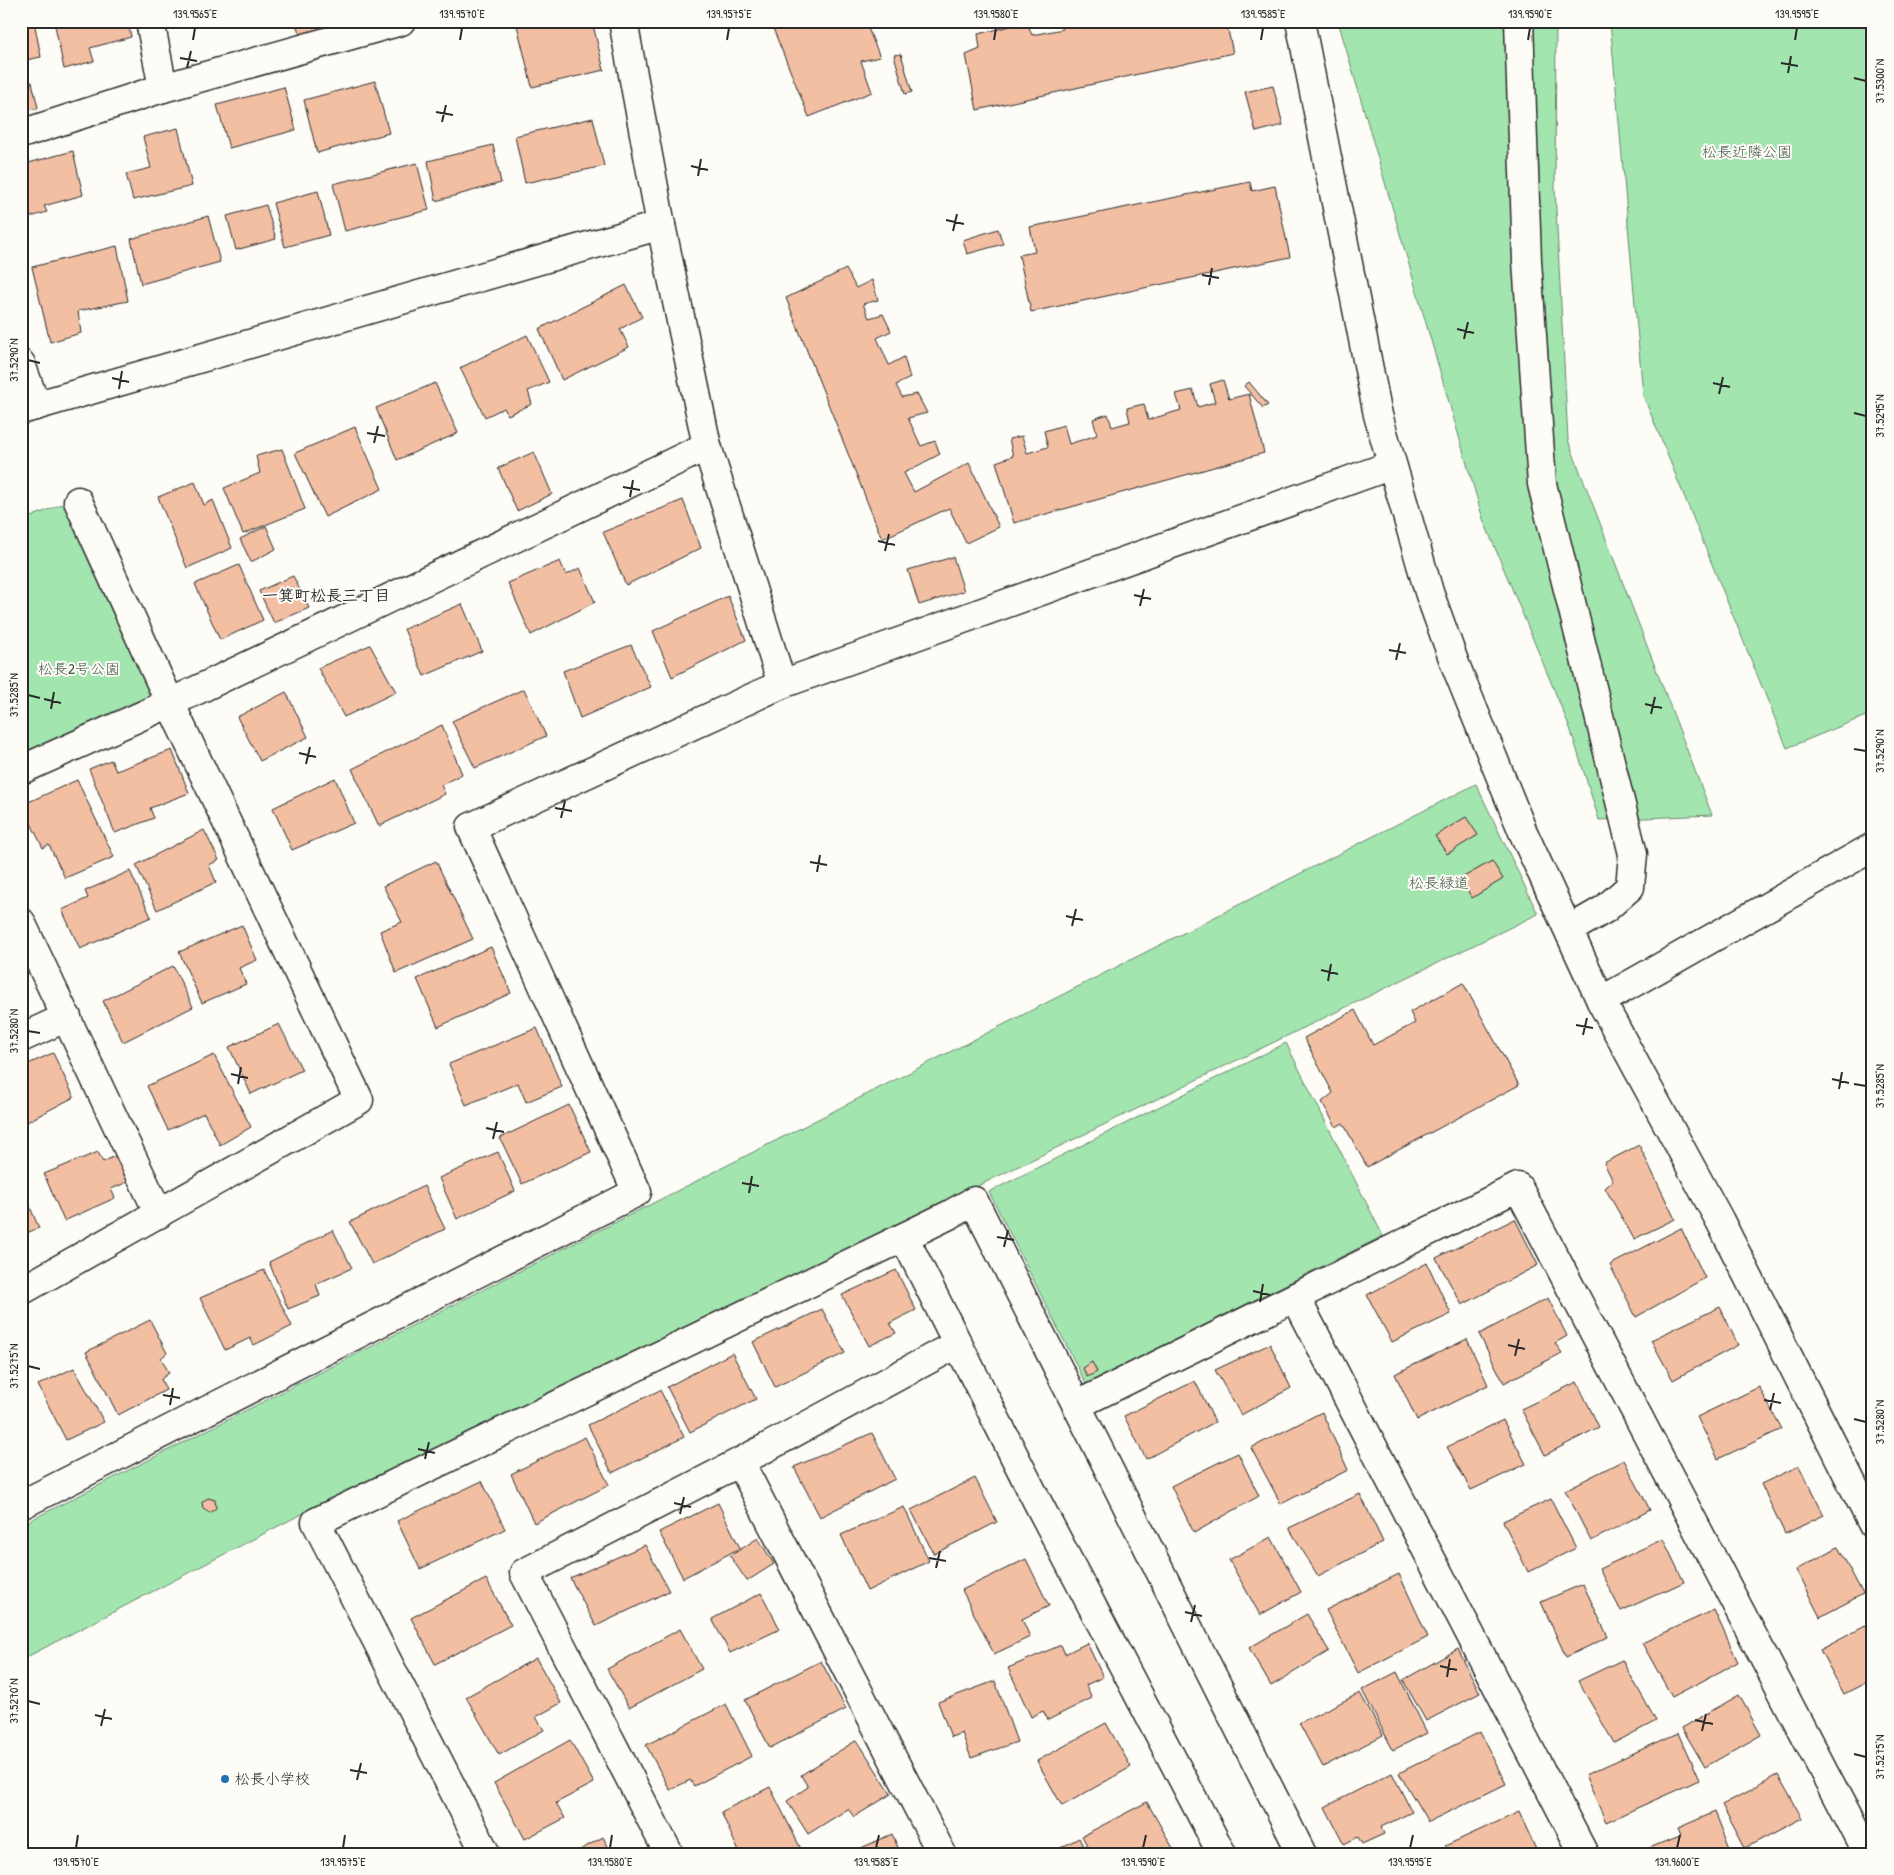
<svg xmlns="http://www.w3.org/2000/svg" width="1894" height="1875" viewBox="0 0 1894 1875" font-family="'Patrick Hand','Klee One',sans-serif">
<rect width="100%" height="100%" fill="#fdfcf7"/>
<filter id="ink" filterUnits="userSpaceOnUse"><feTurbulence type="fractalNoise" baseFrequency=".02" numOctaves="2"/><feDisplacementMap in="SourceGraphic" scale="10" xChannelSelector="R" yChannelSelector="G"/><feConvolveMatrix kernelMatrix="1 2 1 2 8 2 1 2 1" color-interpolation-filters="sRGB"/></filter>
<g filter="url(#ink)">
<g fill="#a3e5af" stroke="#67886d">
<path d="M 1338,21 L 1556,21 L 1555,189 L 1568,440 L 1712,815 L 1599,820 L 1570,728 L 1483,519 Z"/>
<path d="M 1610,21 L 1873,21 L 1873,713 L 1787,748 L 1643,395 Z"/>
<path d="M 67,502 L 156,697 L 21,758 L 21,521 Z"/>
<path d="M 1476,784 L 1538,914 L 292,1519 L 21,1660 L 21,1525 Z"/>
<path d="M 1286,1043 L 1383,1236 L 1086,1384 L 989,1192 Z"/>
</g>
<g fill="#f2bfa3" stroke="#2b2b2b">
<path d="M 21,21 L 34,21 L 41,57 L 21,61 Z"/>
<path d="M 54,21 L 128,21 L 131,37 L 90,48 L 94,61 L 64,69 Z"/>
<path d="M 295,21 L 331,21 L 333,27 L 301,38 Z"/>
<path d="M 516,21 L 592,21 L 604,70 L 532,87 Z"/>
<path d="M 770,21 L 835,21 L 837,28 L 853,21 L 865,21 L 880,57 L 861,61 L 872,92 L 809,117 Z"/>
<path d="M 1062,21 L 1226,21 L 1233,53 L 977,110 L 966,55 L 980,49 L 978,34 L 1027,22 L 1032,35 L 1063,29 Z"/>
<path d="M 901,54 L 912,92 L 905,94 L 894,55 Z"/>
<path d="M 375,81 L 389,133 L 317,153 L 304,100 Z"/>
<path d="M 32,82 L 38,108 L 21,112 L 21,84 Z"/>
<path d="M 1273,86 L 1283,125 L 1256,132 L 1245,92 Z"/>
<path d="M 284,87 L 296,130 L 229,148 L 217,105 Z"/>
<path d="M 593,118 L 604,166 L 525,183 L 515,136 Z"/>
<path d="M 178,128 L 192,186 L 133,200 L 126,174 L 151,168 L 143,137 Z"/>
<path d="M 493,145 L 501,183 L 436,201 L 428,161 Z"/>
<path d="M 73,151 L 83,195 L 44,206 L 47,212 L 21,220 L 21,165 Z"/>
<path d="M 417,163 L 429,210 L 345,231 L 333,184 Z"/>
<path d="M 1250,182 L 1252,191 L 1275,186 L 1290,257 L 1031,312 L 1019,255 L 1035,252 L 1030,227 Z"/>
<path d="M 318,191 L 329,235 L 285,247 L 273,203 Z"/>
<path d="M 266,205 L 276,239 L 236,250 L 227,216 Z"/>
<path d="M 208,216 L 220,262 L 141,284 L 131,239 Z"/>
<path d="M 998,229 L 1003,244 L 967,254 L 963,240 Z"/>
<path d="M 117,246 L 128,301 L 78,311 L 81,333 L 50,342 L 32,267 Z"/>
<path d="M 846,269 L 856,288 L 872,280 L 878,300 L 863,304 L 869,318 L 883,314 L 891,331 L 877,338 L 889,365 L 904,357 L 910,378 L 896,385 L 902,397 L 917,394 L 927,413 L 908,418 L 921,446 L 935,441 L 940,454 L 904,473 L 914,492 L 969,463 L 999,527 L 966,543 L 949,508 L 882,539 L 786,298 Z"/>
<path d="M 626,285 L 642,317 L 620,329 L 629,347 L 562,380 L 539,329 Z"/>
<path d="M 527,335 L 549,382 L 528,391 L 532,404 L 508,415 L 504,408 L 485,417 L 460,368 Z"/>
<path d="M 1223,380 L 1229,399 L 1249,394 L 1264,453 L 1014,523 L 996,462 L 1013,456 L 1009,439 L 1022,436 L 1027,453 L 1048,447 L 1044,431 L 1064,425 L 1069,444 L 1097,435 L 1093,419 L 1108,414 L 1112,427 L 1130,422 L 1127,408 L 1144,404 L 1148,420 L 1181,410 L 1176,394 L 1193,390 L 1198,407 L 1215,402 L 1210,384 Z"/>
<path d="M 1249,382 L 1268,405 L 1263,408 L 1244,386 Z"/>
<path d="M 435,383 L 458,433 L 397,460 L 376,408 Z"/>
<path d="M 355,427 L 382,489 L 325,517 L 295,453 Z"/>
<path d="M 282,449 L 305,509 L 243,534 L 224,488 L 260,473 L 256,456 Z"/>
<path d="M 534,452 L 552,494 L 517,511 L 498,468 Z"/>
<path d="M 195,482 L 204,505 L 213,500 L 232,548 L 187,568 L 158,497 Z"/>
<path d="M 683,500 L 701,548 L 626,585 L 603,532 Z"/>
<path d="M 266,526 L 276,549 L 251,562 L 240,539 Z"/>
<path d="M 953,557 L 964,591 L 919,605 L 908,570 Z"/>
<path d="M 560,561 L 566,575 L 580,568 L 595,602 L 531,635 L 508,583 Z"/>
<path d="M 239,565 L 263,620 L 220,640 L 195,584 Z"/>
<path d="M 293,576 L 309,608 L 274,623 L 259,591 Z"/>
<path d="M 728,596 L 746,640 L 672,677 L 653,631 Z"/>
<path d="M 462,604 L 482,651 L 424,676 L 404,629 Z"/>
<path d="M 370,645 L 396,692 L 344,717 L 318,668 Z"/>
<path d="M 631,645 L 651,687 L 580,718 L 563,671 Z"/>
<path d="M 524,689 L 546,736 L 475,768 L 452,721 Z"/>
<path d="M 286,692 L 308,737 L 260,761 L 237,717 Z"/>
<path d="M 442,725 L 462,774 L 441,785 L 445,794 L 379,826 L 352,769 Z"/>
<path d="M 172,750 L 189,793 L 150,808 L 154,818 L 115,833 L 89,769 L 111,760 L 116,771 Z"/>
<path d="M 335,778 L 354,823 L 292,850 L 273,808 Z"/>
<path d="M 77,780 L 114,857 L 65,878 L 49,845 L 43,848 L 22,805 Z"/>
<path d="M 1466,817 L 1478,835 L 1447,854 L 1435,836 Z"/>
<path d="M 204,830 L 219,860 L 209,865 L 216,882 L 157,910 L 136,865 Z"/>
<path d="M 436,861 L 473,939 L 396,973 L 380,931 L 402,922 L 383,886 Z"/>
<path d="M 1492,861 L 1503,879 L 1472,898 L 1460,879 Z"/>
<path d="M 130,871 L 151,917 L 80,949 L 62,910 L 88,898 L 85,891 Z"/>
<path d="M 242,925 L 257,960 L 239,968 L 246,984 L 202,1003 L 179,952 Z"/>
<path d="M 491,947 L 511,993 L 438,1027 L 417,979 Z"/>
<path d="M 173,966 L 193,1007 L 123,1042 L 103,1001 Z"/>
<path d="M 1463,983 L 1519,1085 L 1367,1167 L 1343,1123 L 1336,1127 L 1322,1102 L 1333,1093 L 1304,1038 L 1355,1010 L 1373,1045 L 1415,1023 L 1410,1012 Z"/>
<path d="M 279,1024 L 302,1070 L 251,1094 L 229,1047 Z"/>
<path d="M 537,1028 L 562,1087 L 526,1102 L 518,1083 L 466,1105 L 449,1064 Z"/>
<path d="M 53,1053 L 74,1097 L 23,1124 L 21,1121 L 21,1067 Z"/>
<path d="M 214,1055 L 251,1127 L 220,1145 L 204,1113 L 168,1130 L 147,1086 Z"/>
<path d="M 569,1105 L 591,1152 L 522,1184 L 500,1138 Z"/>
<path d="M 1639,1145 L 1675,1219 L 1634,1239 L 1605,1188 L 1613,1181 L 1604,1163 Z"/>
<path d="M 98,1152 L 103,1162 L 117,1155 L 128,1182 L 111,1189 L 115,1198 L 64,1221 L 44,1174 Z"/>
<path d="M 498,1152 L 515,1191 L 457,1219 L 439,1178 Z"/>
<path d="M 21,1186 L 39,1228 L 21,1235 Z"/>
<path d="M 424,1186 L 445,1229 L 372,1264 L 350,1222 Z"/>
<path d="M 1515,1219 L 1538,1265 L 1462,1305 L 1436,1258 Z"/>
<path d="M 1681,1228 L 1705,1278 L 1636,1317 L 1610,1265 Z"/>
<path d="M 333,1230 L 352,1268 L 316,1284 L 320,1296 L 288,1309 L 269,1262 Z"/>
<path d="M 1427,1263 L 1451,1314 L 1392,1342 L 1367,1295 Z"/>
<path d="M 264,1270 L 292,1326 L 254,1345 L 250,1338 L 225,1350 L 200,1298 Z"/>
<path d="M 896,1270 L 916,1310 L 890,1323 L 896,1333 L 869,1346 L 842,1295 Z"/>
<path d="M 1548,1298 L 1567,1336 L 1555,1343 L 1562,1353 L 1504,1383 L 1479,1334 Z"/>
<path d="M 1720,1307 L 1738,1345 L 1673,1380 L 1651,1340 Z"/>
<path d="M 822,1309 L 845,1353 L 775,1387 L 753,1342 Z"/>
<path d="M 150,1320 L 167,1353 L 161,1358 L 169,1373 L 161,1379 L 166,1390 L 118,1415 L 86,1352 Z"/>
<path d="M 1467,1339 L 1488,1385 L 1417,1420 L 1395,1374 Z"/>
<path d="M 1270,1344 L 1291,1388 L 1241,1415 L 1215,1370 Z"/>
<path d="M 732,1353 L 756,1399 L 690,1432 L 667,1387 Z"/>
<path d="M 1092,1362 L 1097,1372 L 1087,1377 L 1083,1368 Z"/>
<path d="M 74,1368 L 104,1422 L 66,1440 L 38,1385 Z"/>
<path d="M 1195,1381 L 1215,1422 L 1146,1459 L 1124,1416 Z"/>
<path d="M 1577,1382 L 1599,1427 L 1545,1455 L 1521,1409 Z"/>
<path d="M 1759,1387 L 1782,1429 L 1718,1459 L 1697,1417 Z"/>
<path d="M 660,1390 L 684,1437 L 612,1473 L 588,1425 Z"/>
<path d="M 1322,1412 L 1348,1470 L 1281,1504 L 1251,1448 Z"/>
<path d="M 1503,1420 L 1526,1464 L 1471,1490 L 1447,1447 Z"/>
<path d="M 872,1433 L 895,1479 L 820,1517 L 794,1467 Z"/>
<path d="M 585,1437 L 609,1485 L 534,1523 L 511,1474 Z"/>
<path d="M 1238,1453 L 1259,1496 L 1194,1533 L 1171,1486 Z"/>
<path d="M 1624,1460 L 1650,1510 L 1591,1541 L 1565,1490 Z"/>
<path d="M 1799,1466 L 1824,1515 L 1785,1534 L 1761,1484 Z"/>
<path d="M 975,1478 L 997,1522 L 934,1554 L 911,1510 Z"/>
<path d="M 482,1481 L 505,1529 L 420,1569 L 397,1521 Z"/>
<path d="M 1360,1494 L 1383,1542 L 1318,1576 L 1289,1528 Z"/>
<path d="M 208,1498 L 215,1500 L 216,1508 L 210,1513 L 203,1509 L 202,1502 Z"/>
<path d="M 1551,1499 L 1576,1548 L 1528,1572 L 1503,1521 Z"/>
<path d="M 718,1503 L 740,1548 L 683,1578 L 659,1532 Z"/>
<path d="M 904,1507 L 929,1561 L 867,1591 L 841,1535 Z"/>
<path d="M 1271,1537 L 1301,1592 L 1260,1615 L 1229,1560 Z"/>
<path d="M 758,1538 L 774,1564 L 747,1581 L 730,1556 Z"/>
<path d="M 1663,1539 L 1684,1582 L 1621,1611 L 1599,1569 Z"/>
<path d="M 645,1545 L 669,1591 L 596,1626 L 570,1578 Z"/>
<path d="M 1838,1547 L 1863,1594 L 1820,1617 L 1796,1570 Z"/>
<path d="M 1026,1559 L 1049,1606 L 1022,1619 L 1030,1637 L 994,1654 L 962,1590 Z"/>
<path d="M 1399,1574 L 1428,1637 L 1358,1673 L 1326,1610 Z"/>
<path d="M 486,1579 L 511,1625 L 435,1664 L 411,1618 Z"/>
<path d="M 1583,1584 L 1608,1637 L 1566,1657 L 1541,1602 Z"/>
<path d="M 761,1593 L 780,1629 L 730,1653 L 712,1619 Z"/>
<path d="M 1714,1610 L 1738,1662 L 1672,1697 L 1642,1643 Z"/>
<path d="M 1307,1614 L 1329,1651 L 1271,1686 L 1249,1648 Z"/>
<path d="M 1873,1622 L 1873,1679 L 1844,1694 L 1820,1650 Z"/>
<path d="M 680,1629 L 702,1669 L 629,1708 L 607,1669 Z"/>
<path d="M 1087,1643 L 1103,1677 L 1086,1685 L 1092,1698 L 1048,1720 L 1043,1711 L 1031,1717 L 1008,1668 L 1061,1645 L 1065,1654 Z"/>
<path d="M 1458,1649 L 1480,1693 L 1426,1721 L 1403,1680 Z"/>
<path d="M 536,1658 L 561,1703 L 536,1717 L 544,1730 L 499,1755 L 466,1697 Z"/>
<path d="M 1622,1660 L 1656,1721 L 1614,1743 L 1578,1681 Z"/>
<path d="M 821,1661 L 846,1709 L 770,1748 L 745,1700 Z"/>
<path d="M 1397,1672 L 1427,1733 L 1393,1750 L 1362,1690 Z"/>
<path d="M 995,1681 L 1017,1742 L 971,1758 L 962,1733 L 951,1737 L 938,1702 Z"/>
<path d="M 1360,1693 L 1383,1735 L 1323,1767 L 1299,1723 Z"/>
<path d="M 1739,1695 L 1761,1735 L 1705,1767 L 1682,1728 Z"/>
<path d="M 726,1704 L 752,1756 L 694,1786 L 690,1780 L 670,1790 L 646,1745 Z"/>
<path d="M 1106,1723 L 1131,1767 L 1062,1806 L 1037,1761 Z"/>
<path d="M 1480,1732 L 1506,1784 L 1428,1822 L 1399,1773 Z"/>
<path d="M 1678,1733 L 1699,1780 L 1606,1822 L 1585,1775 Z"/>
<path d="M 570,1740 L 594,1783 L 556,1803 L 565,1818 L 525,1839 L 494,1783 Z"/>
<path d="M 857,1740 L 891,1794 L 854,1817 L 848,1809 L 808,1834 L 787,1801 L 808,1787 L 801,1775 Z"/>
<path d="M 1392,1773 L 1412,1812 L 1381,1827 L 1384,1834 L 1362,1844 L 1358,1837 L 1344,1844 L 1325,1807 Z"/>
<path d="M 1778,1775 L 1802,1818 L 1745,1848 L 1722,1805 Z"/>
<path d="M 770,1787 L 803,1853 L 740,1854 L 721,1812 Z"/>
<path d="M 1147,1802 L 1174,1850 L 1166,1854 L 1092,1854 L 1082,1836 Z"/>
<path d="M 1519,1812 L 1538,1854 L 1448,1854 L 1445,1846 Z"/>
<path d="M 1715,1812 L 1732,1854 L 1643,1854 L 1642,1851 L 1681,1835 L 1678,1828 Z"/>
<path d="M 892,1834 L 901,1854 L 848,1854 Z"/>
<path d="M 603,1837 L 612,1854 L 573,1854 Z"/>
<path d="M 1079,1838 L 1087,1854 L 1049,1854 Z"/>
</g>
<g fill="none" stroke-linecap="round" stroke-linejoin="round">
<defs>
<g id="street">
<path d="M 150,21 L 163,88"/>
<path d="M 1519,21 L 1527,261 L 1542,484 L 1633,854 L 1630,887 L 1605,909 L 1569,930"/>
<path d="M 21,134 L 163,88 L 401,21"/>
<path d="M 21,364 L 36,406"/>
<path d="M 21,770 L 170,703 L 707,446"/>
<path d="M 21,922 L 159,1214"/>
<path d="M 21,1038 L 67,1017"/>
<path d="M 904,1237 L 951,1214 L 974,1201 L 1302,1854"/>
<path d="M 21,1291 L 359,1100 L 170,703 L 78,501"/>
<path d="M 1296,1298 L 1584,1854"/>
<path d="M 1077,1405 L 1518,1187 L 1866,1852"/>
<path d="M 740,1462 L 942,1854"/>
<path d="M 21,1505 L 637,1192 L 471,827 L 782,684 L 1392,465"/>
<path d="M 486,1854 L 316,1522 L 904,1237 L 1038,1503 L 1222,1854"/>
<path d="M 669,1854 L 524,1573 L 740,1462 L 957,1344"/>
</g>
<g id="secondary">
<path d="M 623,21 L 661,225 L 707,446 L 782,684"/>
<path d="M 1300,21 L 1378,415 L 1429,592 L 1455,664 L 1523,832 L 1601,1001 L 1720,1221 L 1873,1525"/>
<path d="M 21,410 L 661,225"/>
<path d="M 1601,1001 L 1873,847"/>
<path d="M 1862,1854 L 1873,1849"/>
</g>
</defs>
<use href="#street" stroke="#2b2b2b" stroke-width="31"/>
<use href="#secondary" stroke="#2b2b2b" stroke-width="31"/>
<use href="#street" stroke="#fdfcf7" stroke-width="28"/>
<use href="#secondary" stroke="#fdfcf7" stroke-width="28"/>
</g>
</g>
<path fill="none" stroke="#2b2b2b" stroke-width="2" d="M 193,40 L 195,28M 460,40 L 462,28M 727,40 L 729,28M 994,40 L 996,28M 1261,40 L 1263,28M 1528,40 L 1530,28M 1795,40 L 1797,28M 180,58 L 197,61M 1781,63 L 1798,66M 187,68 L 191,51M 1788,73 L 1791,56M 1854,78 L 1866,81M 436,112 L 453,115M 442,122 L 446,105M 691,166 L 708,170M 698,176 L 701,159M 946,220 L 964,224M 953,231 L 957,214M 1202,275 L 1219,278M 1209,285 L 1212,268M 1457,329 L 1474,333M 1464,339 L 1468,322M 28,360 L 40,363M 112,378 L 129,382M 1713,383 L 1730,387M 119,389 L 122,371M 1719,394 L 1723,377M 1854,413 L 1866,416M 367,433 L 385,436M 374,443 L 378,426M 623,487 L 640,490M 630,497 L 633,480M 878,541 L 895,545M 885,551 L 889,534M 1134,595 L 1151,599M 1140,606 L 1144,589M 1389,650 L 1406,653M 1396,660 L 1400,643M 28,695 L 40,698M 44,699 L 61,703M 1645,704 L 1662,708M 51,709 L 54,692M 1651,714 L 1655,697M 1854,749 L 1866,751M 299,753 L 316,757M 306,764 L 310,747M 555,808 L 572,811M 561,818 L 565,801M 810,862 L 827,865M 817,872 L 820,855M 1066,916 L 1083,920M 1072,926 L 1076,909M 1321,970 L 1338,974M 1328,981 L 1331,964M 1576,1025 L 1593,1028M 28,1031 L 40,1033M 1583,1035 L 1587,1018M 231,1074 L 248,1078M 1832,1079 L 1849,1083M 238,1084 L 241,1067M 1854,1084 L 1866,1086M 1839,1089 L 1842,1072M 486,1128 L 504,1132M 493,1139 L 497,1122M 742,1183 L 759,1186M 749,1193 L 752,1176M 997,1237 L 1014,1240M 1004,1247 L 1008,1230M 1253,1291 L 1270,1295M 1260,1302 L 1263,1284M 1508,1345 L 1525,1349M 1515,1356 L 1519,1339M 28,1366 L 40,1369M 163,1395 L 180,1398M 1764,1400 L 1781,1403M 170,1405 L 173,1388M 1770,1410 L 1774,1393M 1854,1419 L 1866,1422M 418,1449 L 435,1453M 425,1459 L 429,1442M 674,1503 L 691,1507M 680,1514 L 684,1497M 929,1558 L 946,1561M 936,1568 L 940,1551M 1185,1612 L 1202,1616M 1191,1622 L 1195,1605M 1440,1666 L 1457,1670M 1447,1677 L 1450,1659M 28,1701 L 40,1704M 95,1715 L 112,1719M 1695,1720 L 1713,1724M 101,1726 L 105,1709M 1702,1731 L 1706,1714M 1854,1754 L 1866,1757M 350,1770 L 367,1773M 357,1780 L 361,1763M 76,1848 L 78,1835M 343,1848 L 345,1835M 610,1848 L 612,1835M 876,1848 L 879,1835M 1143,1848 L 1146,1835M 1410,1848 L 1413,1835M 1677,1848 L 1680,1835"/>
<circle fill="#1f6fb2" stroke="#fdfcf7" stroke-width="2" cx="225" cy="1779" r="5"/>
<g text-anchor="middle" stroke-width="4" stroke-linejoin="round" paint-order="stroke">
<g font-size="15" fill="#495a4c" stroke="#fdfcf7">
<text x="1747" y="157">松長近隣公園</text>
<text x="79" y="674">松長2号公園</text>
<text x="1439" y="888">松長緑道</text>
</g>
<g font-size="15" fill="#2b2b2b" stroke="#fdfcf7" text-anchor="start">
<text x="235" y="1784">松長小学校</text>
</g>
<g font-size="16" font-weight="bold" fill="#2b2b2b" stroke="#fdfcf7">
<text x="326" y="601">一箕町松長三丁目</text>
</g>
</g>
<rect width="1894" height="1875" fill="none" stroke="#fdfcf7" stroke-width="55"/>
<rect x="28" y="28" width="1838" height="1820" fill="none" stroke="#2b2b2b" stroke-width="2"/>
<g font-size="12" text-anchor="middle" fill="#2b2b2b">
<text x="195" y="18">139.9565°E</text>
<text x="462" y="18">139.9570°E</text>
<text x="729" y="18">139.9575°E</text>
<text x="996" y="18">139.9580°E</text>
<text x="1263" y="18">139.9585°E</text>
<text x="1530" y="18">139.9590°E</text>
<text x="1797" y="18">139.9595°E</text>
<text transform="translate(1880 81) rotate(-90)" y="4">37.5300°N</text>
<text transform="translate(14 360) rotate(-90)" y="4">37.5290°N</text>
<text transform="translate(1880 416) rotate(-90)" y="4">37.5295°N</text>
<text transform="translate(14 695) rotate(-90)" y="4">37.5285°N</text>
<text transform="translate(1880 751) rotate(-90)" y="4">37.5290°N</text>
<text transform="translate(14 1031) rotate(-90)" y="4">37.5280°N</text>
<text transform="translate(1880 1086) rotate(-90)" y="4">37.5285°N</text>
<text transform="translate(14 1366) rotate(-90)" y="4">37.5275°N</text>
<text transform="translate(1880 1422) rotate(-90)" y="4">37.5280°N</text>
<text transform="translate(14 1701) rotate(-90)" y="4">37.5270°N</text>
<text transform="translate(1880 1757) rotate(-90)" y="4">37.5275°N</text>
<text x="76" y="1866">139.9570°E</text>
<text x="343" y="1866">139.9575°E</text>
<text x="610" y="1866">139.9580°E</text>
<text x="876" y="1866">139.9585°E</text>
<text x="1143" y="1866">139.9590°E</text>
<text x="1410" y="1866">139.9595°E</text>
<text x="1677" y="1866">139.9600°E</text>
</g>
</svg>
